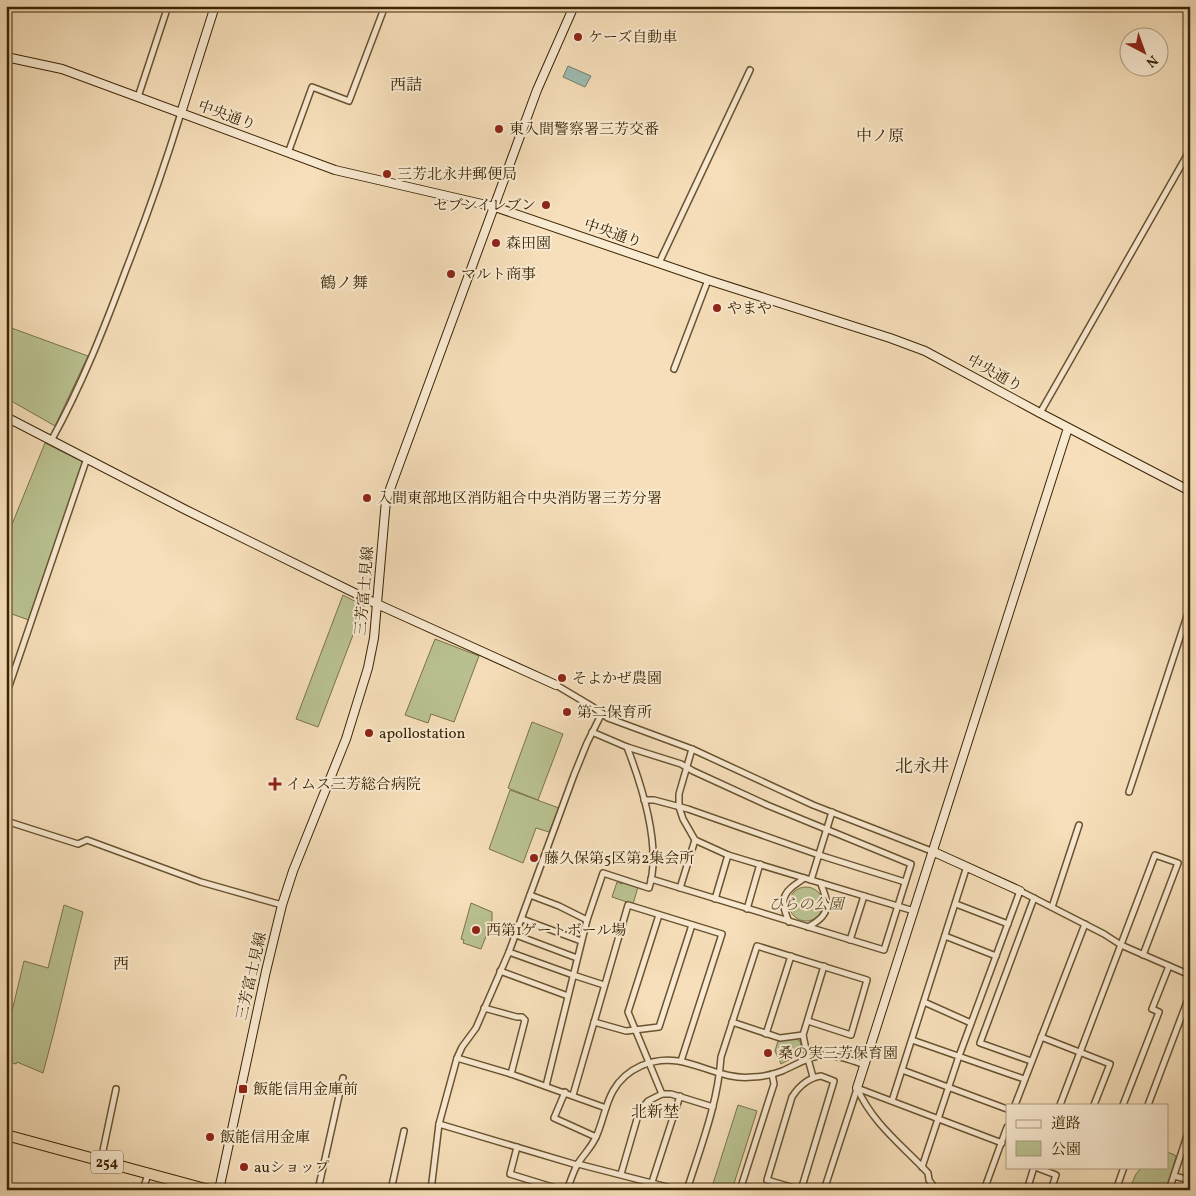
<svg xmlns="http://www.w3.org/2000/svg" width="1196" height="1196" viewBox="0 0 1196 1196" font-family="Vollkorn,'Noto Serif JP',serif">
<rect width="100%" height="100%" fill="#f6dfba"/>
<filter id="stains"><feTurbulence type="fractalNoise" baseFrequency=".004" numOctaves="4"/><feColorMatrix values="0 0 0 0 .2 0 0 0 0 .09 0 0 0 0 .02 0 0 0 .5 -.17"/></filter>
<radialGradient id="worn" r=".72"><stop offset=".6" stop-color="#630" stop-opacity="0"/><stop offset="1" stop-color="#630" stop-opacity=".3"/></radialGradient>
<g fill="#bac291" stroke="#7a734a">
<path d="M 6,326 L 88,356 L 55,426 L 6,398 Z"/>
<path d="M 45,443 L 83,462 L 29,620 L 6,612 L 6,539 Z"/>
<path d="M 343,595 L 364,606 L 318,727 L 296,719 Z"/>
<path d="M 435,639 L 479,656 L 454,722 L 431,714 L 428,723 L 405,715 Z"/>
<path d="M 532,722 L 563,734 L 538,800 L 508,788 Z"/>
<path d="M 510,790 L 559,808 L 549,832 L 536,828 L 523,863 L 489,849 Z"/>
<path d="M 617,882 L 622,884 L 623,882 L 638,887 L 633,904 L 612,897 Z"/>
<circle cx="806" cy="904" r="17"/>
<path d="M 471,903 L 492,912 L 492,921 L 481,949 L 463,943 L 464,940 L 461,939 Z"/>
<path d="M 64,905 L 83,912 C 69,966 58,1020 43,1073 L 17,1062 L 16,1064 L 6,1061 L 6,1036 L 24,961 L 48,968 Z"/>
<path d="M 796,1039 L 800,1041 L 802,1050 L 800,1054 L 781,1064 L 775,1051 L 778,1041 Z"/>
<path d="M 738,1105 L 757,1111 L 732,1190 L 711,1190 Z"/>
<path d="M 1167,1152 L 1175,1155 L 1176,1157 L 1166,1190 L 1129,1190 L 1136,1174 L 1142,1167 L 1167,1167 Z"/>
</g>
<path fill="#9dbcb3" stroke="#757f6c" d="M 568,66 L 591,76 L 585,87 L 563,77 Z"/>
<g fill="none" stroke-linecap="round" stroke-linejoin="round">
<defs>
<g id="street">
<path d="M 138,97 L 168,6"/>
<path d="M 288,153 L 312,87 L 349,101 L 385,6"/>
<path d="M 659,263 L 750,70"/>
<path d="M 674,369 L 708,280"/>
<path d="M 1040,413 L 1190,150"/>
<path d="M 51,441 C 82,385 105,326 127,267 C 147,216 165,165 181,113"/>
<path d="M 556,685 L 593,707 L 608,718 L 692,749 L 813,805 L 934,852"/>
<path d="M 6,695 L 87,458"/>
<path d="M 592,732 L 627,747 L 681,764 L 693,771 L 767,805 L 911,864 L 884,950 L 651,879"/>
<path d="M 692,749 L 679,794 L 679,807 L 683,819 L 695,840 L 728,855 L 914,911"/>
<path d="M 1129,792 L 1190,607"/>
<path d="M 644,800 L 654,800 L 688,809 L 819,855 L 905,882"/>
<path d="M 6,821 L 78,844 L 87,840 L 201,882 L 282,905"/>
<path d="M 811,880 L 832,812"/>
<path d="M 680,888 L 695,840"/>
<path d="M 530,895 L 559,906 L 587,920"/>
<path d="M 715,899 L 728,855"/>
<path d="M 956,904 L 1008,924"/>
<path d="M 1052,907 L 1079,825"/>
<path d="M 747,909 L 760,864"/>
<path d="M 659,915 L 628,1012 L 662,1094"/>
<path d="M 522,919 L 581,941"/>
<path d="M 789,922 C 784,910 779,898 791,888 C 795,884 800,882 804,878"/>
<path d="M 808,927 C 819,921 830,913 826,899 C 825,893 822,889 821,883"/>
<path d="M 516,935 L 577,958"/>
<path d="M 945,936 L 996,956"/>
<path d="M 850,940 L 864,896"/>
<path d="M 509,952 L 573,975 L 604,985"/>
<path d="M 500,971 L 568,996"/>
<path d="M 924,1002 L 971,1023"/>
<path d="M 484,1008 L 517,1017 L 522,1017 L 525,1020 L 511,1074"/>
<path d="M 594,1022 L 626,1031 L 659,1027 L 692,925"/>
<path d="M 732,1022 L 780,1038 L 803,1035"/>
<path d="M 766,1034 L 791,956"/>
<path d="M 1041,1037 L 1110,1064 L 1094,1105"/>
<path d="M 912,1040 L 1024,1079"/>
<path d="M 457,1058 L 511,1074 L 606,1108"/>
<path d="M 1031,1061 L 980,1043 L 1034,898"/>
<path d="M 902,1070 L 1007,1109"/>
<path d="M 821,1076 L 834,1081 L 801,1190 L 767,1180 L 792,1097 C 799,1086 808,1078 821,1076 Z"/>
<path d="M 813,1077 L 808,1059 L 803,1035 L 824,966"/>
<path d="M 546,1086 L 587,920 L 603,873 L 649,888 C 662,847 642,786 627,747"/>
<path d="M 857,1088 L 1002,1143"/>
<path d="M 857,1088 C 873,1124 902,1145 928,1173 L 929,1180 L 936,1190"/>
<path d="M 565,1092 L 554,1118 L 596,1137"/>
<path d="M 573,1095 L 628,905 L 722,934 L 681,1061"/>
<path d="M 892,1101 L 967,866"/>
<path d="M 1015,1105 L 1085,924"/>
<path d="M 1060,1105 L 1155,855 L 1178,863 L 1143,955"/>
<path d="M 1123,1105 L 1159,1012 L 1152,1009 L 1169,966"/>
<path d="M 1148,1105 L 1190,994"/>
<path d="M 439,1124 L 577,1165"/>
<path d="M 517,1147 L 510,1174 L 562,1190"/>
<path d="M 101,1160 L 116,1089"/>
<path d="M 578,1164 L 679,1190"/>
<path d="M 922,1167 L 959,1056 L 1020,891 L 1104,934 L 1121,945 L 1190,975"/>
<path d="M 1035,1167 L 1056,1175 L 1051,1190"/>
<path d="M 621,1174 L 639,1112 L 648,1101 L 662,1094 L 671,1094 L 713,1107"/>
<path d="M 1174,1176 L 1190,1180"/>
<path d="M 652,1182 L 680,1096"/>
<path d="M 143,1190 L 148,1174"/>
<path d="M 318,1190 L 343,1078"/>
<path d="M 391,1190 L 404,1131"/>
<path d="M 431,1190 L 439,1124 L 457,1058 L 462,1047 L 476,1028 L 509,952 L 574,775 L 587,743 L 602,713"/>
<path d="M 567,1190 C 570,1182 573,1173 577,1165 C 583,1155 591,1148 596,1137 C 603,1122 605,1105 613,1091 C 626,1068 653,1057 678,1061 C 703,1065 726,1080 752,1077 C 762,1077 772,1075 782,1071 C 796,1065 809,1056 824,1055 C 838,1055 851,1060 865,1065"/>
<path d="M 687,1190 C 701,1146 718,1103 721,1057 L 757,946 L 867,980 L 851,1035 L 808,1021"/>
<path d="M 740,1190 L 774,1084 L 772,1074"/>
<path d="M 824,1190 L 857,1089"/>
<path d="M 984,1190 L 1007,1127"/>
<path d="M 1027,1190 L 1034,1167"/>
<path d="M 1116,1190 L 1124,1167"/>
<path d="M 1169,1190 L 1190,1127"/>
</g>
<g id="secondary">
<path d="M 6,57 L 62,69 L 335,170 L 495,207 L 708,280 L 890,338 L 925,351 L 1040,413 L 1190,491"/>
<path d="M 181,113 L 215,6"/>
<path d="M 6,417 L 186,510 L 377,604 L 556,685"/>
<path d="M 934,852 L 1020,891"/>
<path d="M 857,1088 L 1068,428"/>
<path d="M 219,1190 L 266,971 L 282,905 L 293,871 L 346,739 L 368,668 L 374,638 L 386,500 L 537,90 L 574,6"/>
</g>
<path id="highway" d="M 6,1135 L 209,1190"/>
</defs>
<use href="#street" stroke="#695330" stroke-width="8"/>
<use href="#secondary" stroke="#3a2402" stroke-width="10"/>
<use href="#highway" stroke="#3a2402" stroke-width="12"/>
<use href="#street" stroke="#f9ead2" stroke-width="5"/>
<use href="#secondary" stroke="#f9ead2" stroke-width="8"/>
<use href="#highway" stroke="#f6dfba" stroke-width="10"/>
</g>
<g fill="#8f2418" stroke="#f9ead2" stroke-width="2">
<circle cx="578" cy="37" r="5"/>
<circle cx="499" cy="129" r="5"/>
<circle cx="387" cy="174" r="5"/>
<circle cx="546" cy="205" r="5"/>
<circle cx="496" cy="243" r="5"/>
<circle cx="451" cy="274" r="5"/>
<circle cx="717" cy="308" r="5"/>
<circle cx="367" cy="498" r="5"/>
<circle cx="562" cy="678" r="5"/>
<circle cx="567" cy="712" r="5"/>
<circle cx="369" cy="733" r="5"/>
<path d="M272.5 776.5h5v5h5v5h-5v5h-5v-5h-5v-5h5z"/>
<circle cx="534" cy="858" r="5"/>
<circle cx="476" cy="930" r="5"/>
<circle cx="768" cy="1053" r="5"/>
<rect x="238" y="1084" width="10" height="10" rx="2.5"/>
<circle cx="210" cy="1137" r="5"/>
<circle cx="244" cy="1167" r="5"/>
</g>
<g text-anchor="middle" stroke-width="4" stroke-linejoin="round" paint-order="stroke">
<rect fill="#f9ead2" stroke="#735f40" stroke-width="1" x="91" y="1150.5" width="32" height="23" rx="4"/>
<g font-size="14" font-weight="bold" fill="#3a2402">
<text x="107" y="1167">254</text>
</g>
<g font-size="15" fill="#3a2402" stroke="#f9ead2" text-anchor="start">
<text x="588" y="42">ケーズ自動車</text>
<text x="509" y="134">東入間警察署三芳交番</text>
<text x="397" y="179">三芳北永井郵便局</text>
<text x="536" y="210" text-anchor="end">セブンイレブン</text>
<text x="506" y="248">森田園</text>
<text x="461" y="279">マルト商事</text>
<text x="727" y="313">やまや</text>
<text x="377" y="503">入間東部地区消防組合中央消防署三芳分署</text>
<text x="572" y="683">そよかぜ農園</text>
<text x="577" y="717">第二保育所</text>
<text x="379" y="738">apollostation</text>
<text x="286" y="789">イムス三芳総合病院</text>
<text x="544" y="863">藤久保第5区第2集会所</text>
<text x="486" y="935">西第1ゲートボール場</text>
<text x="778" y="1058">桑の実三芳保育園</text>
<text x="253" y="1094">飯能信用金庫前</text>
<text x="220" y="1142">飯能信用金庫</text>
<text x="254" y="1172">auショップ</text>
</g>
<g font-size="15" fill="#3a2402" stroke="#f9ead2">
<text transform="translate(227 115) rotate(20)" y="5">中央通り</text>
<text transform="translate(613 233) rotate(19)" y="5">中央通り</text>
<text transform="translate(995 373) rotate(29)" y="5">中央通り</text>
<text transform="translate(364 591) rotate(-85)" y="5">三芳富士見線</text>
<text transform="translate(251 976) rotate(-77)" y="5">三芳富士見線</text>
</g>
<g font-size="15" font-style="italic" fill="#5a4c26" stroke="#f9ead2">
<text x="806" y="909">ひらの公園</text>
</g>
<g font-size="16" fill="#3a2402" stroke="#f9ead2">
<text x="406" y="90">西詰</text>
<text x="880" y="141">中ノ原</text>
<text x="344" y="288">鶴ノ舞</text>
<text x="121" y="969">西</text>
<text x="655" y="1117">北新埜</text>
</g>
<g font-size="18" fill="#3a2402" stroke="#f9ead2">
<text x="922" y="772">北永井</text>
</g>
</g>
<rect width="1196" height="1196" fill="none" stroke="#f6dfba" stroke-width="25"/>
<rect x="8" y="8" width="1181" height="1181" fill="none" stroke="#3a2402" stroke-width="2.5"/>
<rect x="12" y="12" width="1171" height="1171" fill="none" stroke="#3a2402"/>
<rect x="1006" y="1104" width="162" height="65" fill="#f9ead2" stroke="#ad9b7f"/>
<rect x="1016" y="1120" width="25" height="8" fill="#f9ead2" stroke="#ad9b7f"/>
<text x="1051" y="1128" font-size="15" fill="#3a2402">道路</text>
<rect x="1016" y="1141" width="25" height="15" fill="#bac291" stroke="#ad9b7f"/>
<text x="1051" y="1154" font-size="15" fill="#3a2402">公園</text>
<g transform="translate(1144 52) rotate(139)"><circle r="24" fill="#f9ead2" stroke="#ad9b7f"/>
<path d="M0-4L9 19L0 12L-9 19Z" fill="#8f2418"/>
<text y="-8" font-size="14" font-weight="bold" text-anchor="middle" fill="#3a2402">N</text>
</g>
<rect width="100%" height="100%" filter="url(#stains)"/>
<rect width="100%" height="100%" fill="url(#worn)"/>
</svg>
